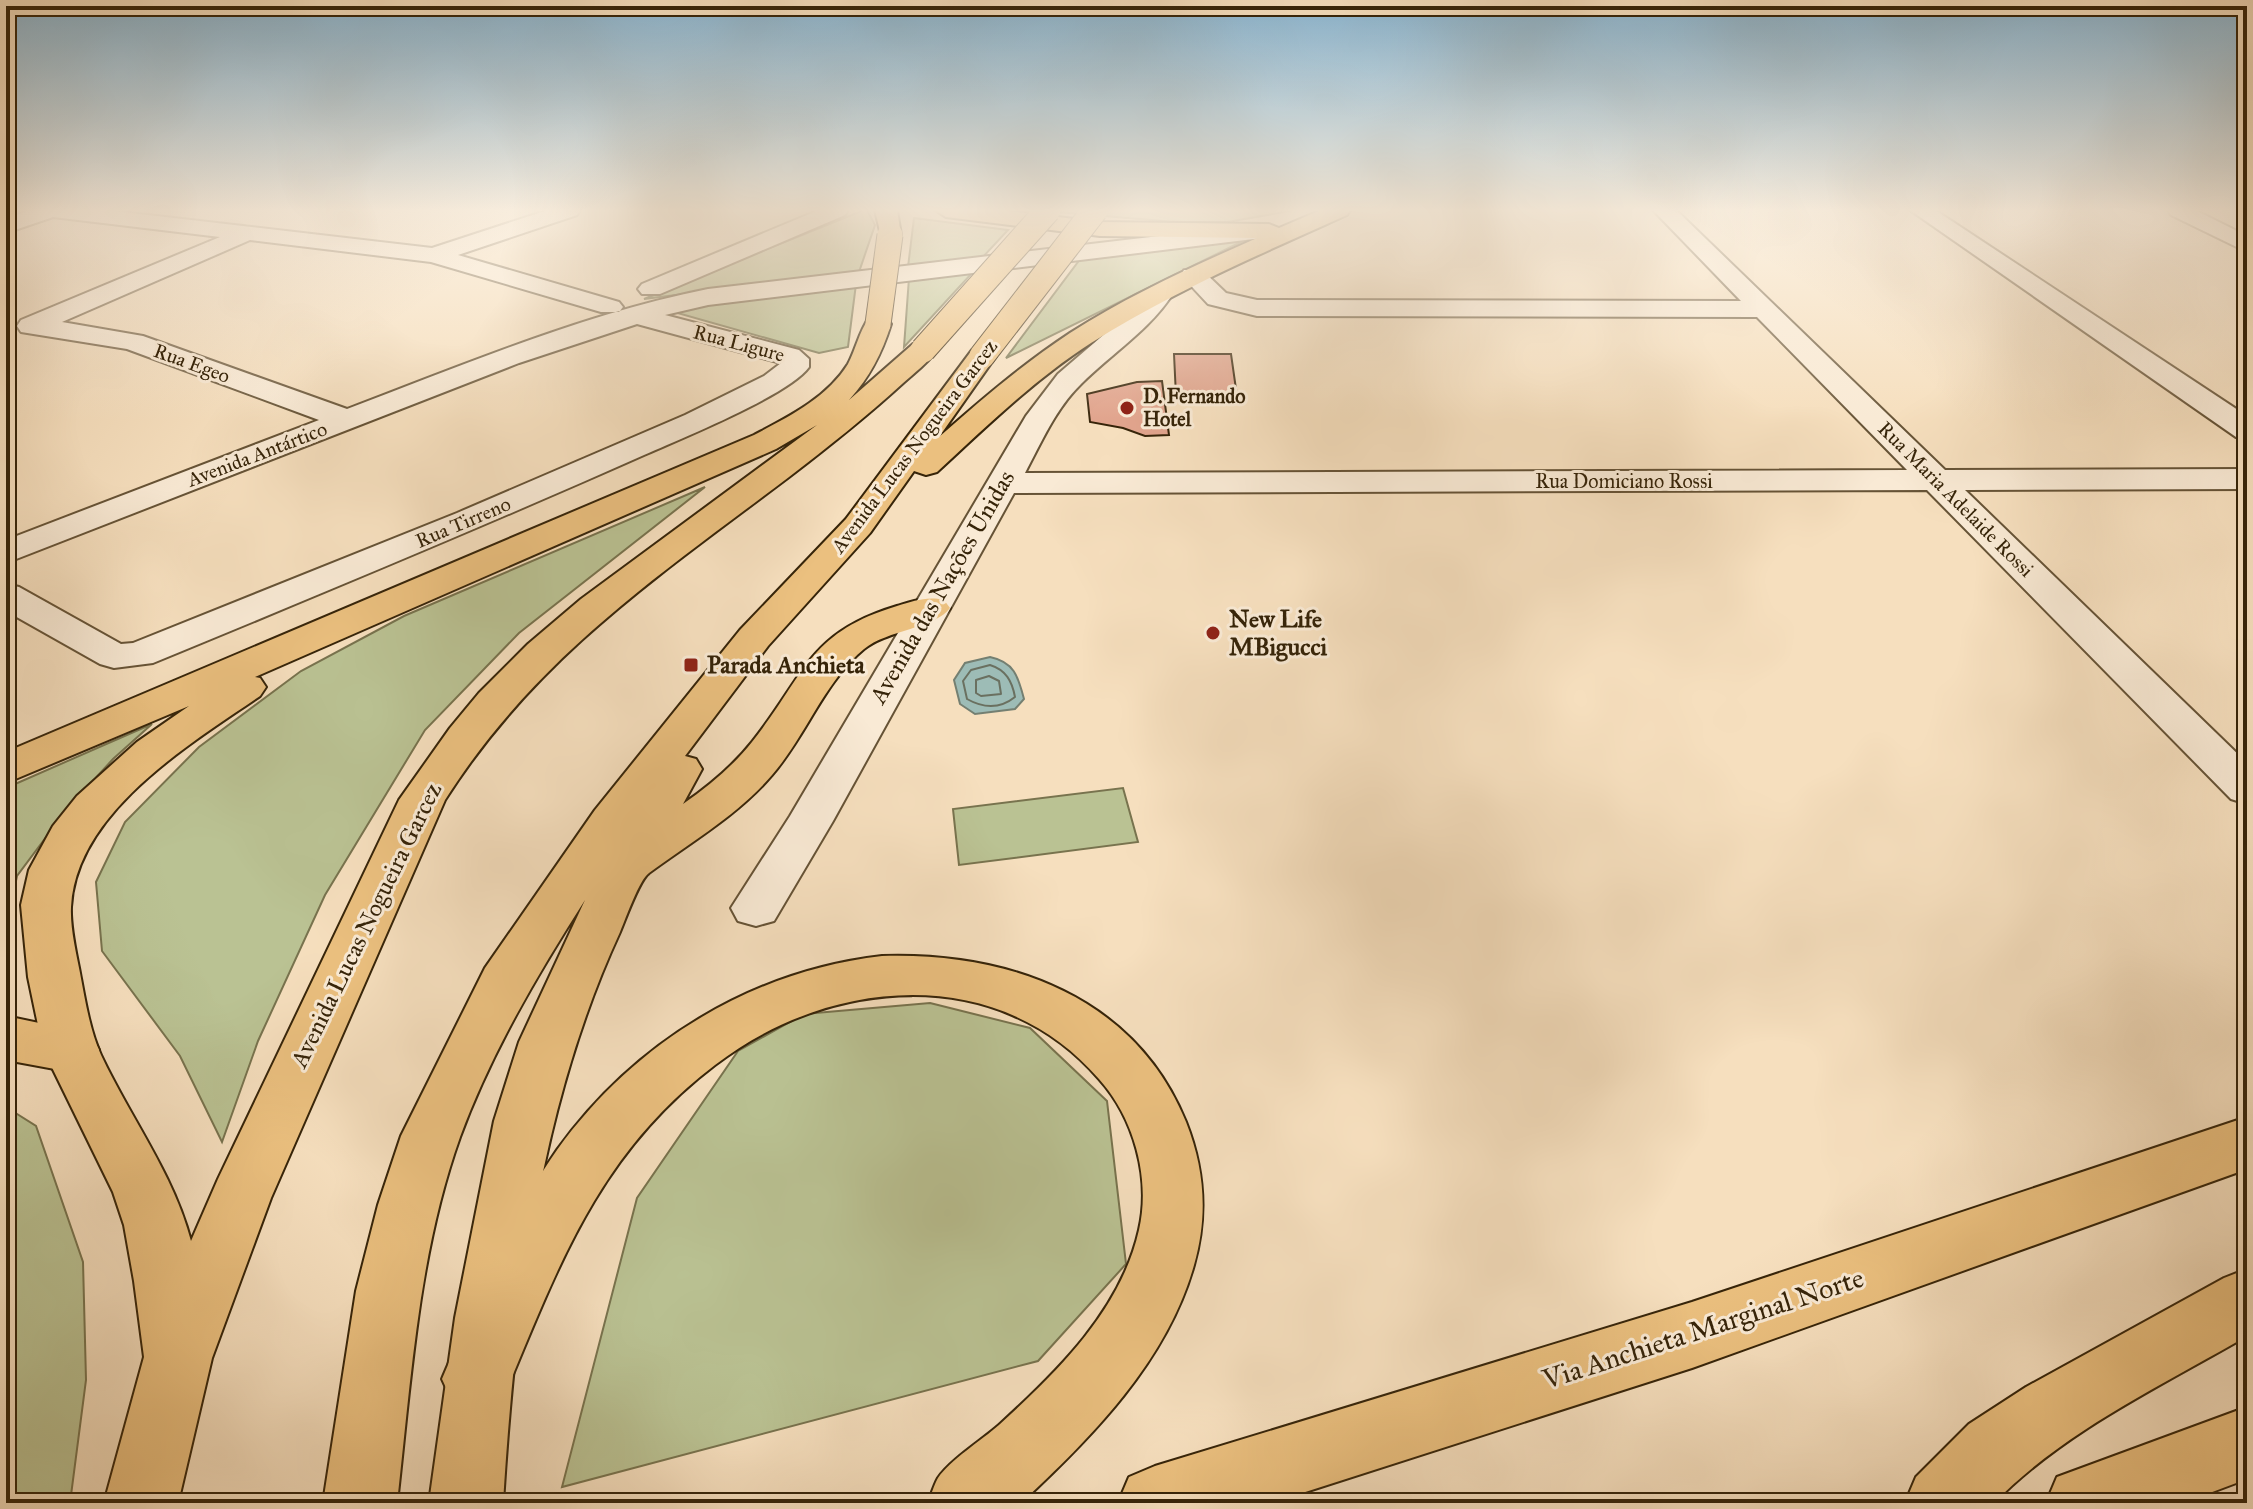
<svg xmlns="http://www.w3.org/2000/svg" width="2253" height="1509" viewBox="0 0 2253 1509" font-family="'IM FELL Great Primer',serif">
<rect width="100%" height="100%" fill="#f6dfbe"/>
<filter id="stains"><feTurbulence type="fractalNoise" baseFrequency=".0025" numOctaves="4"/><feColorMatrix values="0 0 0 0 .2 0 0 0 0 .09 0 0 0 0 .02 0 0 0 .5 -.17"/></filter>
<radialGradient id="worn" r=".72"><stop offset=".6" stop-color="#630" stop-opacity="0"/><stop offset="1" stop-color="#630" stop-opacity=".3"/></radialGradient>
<g fill="#bac293" stroke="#78734e" stroke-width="2">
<path d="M 864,210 L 867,210 L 875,225 L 859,272 L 644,299 Z"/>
<path d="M 1033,210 L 1295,210 L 1228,222 L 1175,222 Z"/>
<path d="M 914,218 L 1008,230 L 981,259 L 908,267 Z"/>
<path d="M 1249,238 L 1006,358 L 1081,258 Z"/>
<path d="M 973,272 L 904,347 L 909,278 Z"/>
<path d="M 856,284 L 848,347 L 819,353 L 674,312 L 680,306 Z"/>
<path d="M 705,487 L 519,633 L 425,730 L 325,895 L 258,1041 L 222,1142 L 180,1056 L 102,951 L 96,882 L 125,822 L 199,747 L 301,671 L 404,616 Z"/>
<path d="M 152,724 L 113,759 L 68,808 L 17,876 L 6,930 L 6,788 Z"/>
<path d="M 1123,788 L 1138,842 L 959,865 L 953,809 Z"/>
<path d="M 930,1003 L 1030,1028 L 1107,1101 L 1126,1264 L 1038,1361 L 562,1487 L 637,1198 L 738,1051 L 804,1014 Z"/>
<path d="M 6,1107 L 36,1126 L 83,1262 L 86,1380 L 70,1503 L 6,1503 Z"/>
</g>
<path fill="#9dbcb6" stroke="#747f71" stroke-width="2" d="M 990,657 C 1014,662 1018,676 1024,699 L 1015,709 L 975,714 L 960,704 L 954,680 L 965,663 Z"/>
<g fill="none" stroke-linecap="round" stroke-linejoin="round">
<g stroke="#6a7060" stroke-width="2">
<path d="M 990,665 C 1006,670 1012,681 1015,697 C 1000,709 983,708 967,699 L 963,681 L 971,670 Z"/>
<path d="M 989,676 L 999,681 L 1001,694 L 981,696 L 976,693 L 976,680 Z"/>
</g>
</g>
<g fill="#e1a48d" stroke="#362409" stroke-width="2">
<path d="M 1174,354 L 1231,354 L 1237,396 L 1176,396 Z"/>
<path d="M 1162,381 L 1169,435 L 1145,436 L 1123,428 L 1090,422 L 1087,394 L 1137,382 Z"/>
</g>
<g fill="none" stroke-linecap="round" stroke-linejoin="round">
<defs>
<g id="minor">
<path d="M 31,210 L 105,210 L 432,248 L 548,210 L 580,210 L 577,215 L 458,255 L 619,302 L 623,307 L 619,312 L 601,312 L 431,262 L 250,240 L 62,322 L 143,336 L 347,409 C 465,364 584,314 708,289 L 1262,224 L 1270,226 L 1273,231 L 1270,236 L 1262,238 L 708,305 L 665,315 L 799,350 L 809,359 L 809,367 C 789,395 680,439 644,455 C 482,527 318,595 153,663 L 114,668 L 100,664 L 6,611 L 6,584 L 19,587 L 121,644 L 133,643 L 457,513 L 685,415 L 764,376 L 781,363 L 637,324 L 519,363 L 6,563 L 6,540 L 319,420 L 127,349 L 21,332 L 17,326 L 21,320 L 220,237 L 53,217 L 6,233 L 6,218 Z"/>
<path d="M 819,210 L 848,210 L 845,215 L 660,294 L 642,294 L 638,289 L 642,284 Z"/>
<path d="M 1653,210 L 1676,210 L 1945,470 L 2247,469 L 2247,489 L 1965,490 L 2247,763 L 2247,804 L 2231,799 L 1927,490 L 1014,493 L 833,821 L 774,921 L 756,926 L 738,921 L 731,908 L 790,816 L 1026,416 L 1058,374 L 1143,301 L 1152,287 L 1170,287 L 1174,292 C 1151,329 1112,353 1081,384 C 1056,408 1041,443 1025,473 L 1907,470 L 1757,317 L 1257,316 L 1208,304 L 1181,275 L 1184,270 L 1202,270 L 1226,293 L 1257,300 L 1741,301 Z"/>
<path d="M 1910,210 L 1935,210 L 2247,416 L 2247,439 L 2236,437 Z"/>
<path d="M 2168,210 L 2195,210 L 2247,236 L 2247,252 L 2171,215 Z"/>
</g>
<g id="primary">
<path d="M 875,210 L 897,210 L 901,235 L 898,240 L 882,240 Z"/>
<path d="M 935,210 L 998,210 L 1100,222 L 1269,224 L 1279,228 L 1321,210 L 1350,210 L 1347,215 C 1260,254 1172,292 1091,343 C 1035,379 987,426 937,472 L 926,475 L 914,471 L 870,533 L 768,646 L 685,756 L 696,759 L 702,769 L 683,804 C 709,786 733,766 752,742 C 805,676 807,633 897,606 C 914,601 927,596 944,600 L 950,608 C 936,628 887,630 864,649 C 824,682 806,736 772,775 C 738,815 691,842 649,873 C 639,880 626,918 620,932 C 538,1109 515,1310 503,1503 L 429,1503 L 455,1318 L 494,1121 L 519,1042 L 585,900 C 537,975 491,1053 460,1137 C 418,1254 411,1381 397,1503 L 323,1503 L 356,1291 L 378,1205 L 401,1136 L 485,968 L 595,810 L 740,630 L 846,519 L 972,350 L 982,348 L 992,350 L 996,356 L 939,437 C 981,400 1023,364 1070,333 C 1129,295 1194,266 1257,238 L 1100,236 L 946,217 Z"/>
<path d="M 878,316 L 887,318 L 891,324 C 882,353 870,377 849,400 L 913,344 L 923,342 L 933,344 L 937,350 C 928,363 914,373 902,384 C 866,417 828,447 789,477 C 658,576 535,658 445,800 L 271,1198 L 212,1358 L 178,1503 L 104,1503 L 144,1357 L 134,1281 L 124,1225 L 113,1192 L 43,1049 L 28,977 L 21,905 L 29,870 L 53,826 L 77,796 L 137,742 L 189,706 L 6,783 L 6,752 L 754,435 C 788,417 827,398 848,364 C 856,349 859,332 869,318 ZM 817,425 L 581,599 L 528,644 L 479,693 L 450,728 L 399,800 L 218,1179 L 191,1241 C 173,1173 131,1119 101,1055 C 90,1031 85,1000 80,973 C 76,952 70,928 71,907 C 76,812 190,744 260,696 L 266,687 L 260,678 L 255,677 L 776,449 Z"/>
</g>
<g id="trunk">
<path d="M 882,956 C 1010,952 1135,997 1186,1122 C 1205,1170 1208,1216 1194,1265 C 1167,1361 1092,1437 1021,1503 L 928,1503 C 931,1495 934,1485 938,1478 C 950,1460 982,1440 999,1425 C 1057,1372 1121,1310 1139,1230 C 1151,1178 1134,1118 1099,1079 C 998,962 829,977 715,1065 C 595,1156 557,1271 501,1403 L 477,1413 L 453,1403 L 442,1379 C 475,1302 509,1219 557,1150 C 634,1043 751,971 882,956 Z"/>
<path d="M 6,1016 L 91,1034 L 99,1050 L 91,1066 L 71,1072 L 6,1060 Z"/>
<path d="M 2247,1117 L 2247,1169 L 1692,1368 L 1271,1503 L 1118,1503 L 1129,1477 L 1155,1466 L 1692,1302 Z"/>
</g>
<g id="motorway">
<path d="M 2247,1269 L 2247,1336 C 2161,1386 2064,1431 1994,1503 L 1905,1503 L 1916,1477 L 1969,1424 L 2026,1387 L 2224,1278 Z"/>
<path d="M 2247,1407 L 2247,1479 L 2183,1503 L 2046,1503 L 2057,1477 Z"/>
</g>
</defs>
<use href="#minor" stroke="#665336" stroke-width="4"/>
<use href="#primary" stroke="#362409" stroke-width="4"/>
<use href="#trunk" stroke="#362409" stroke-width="4"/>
<use href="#motorway" stroke="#362409" stroke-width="4"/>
<use href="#minor" fill="#f9ead5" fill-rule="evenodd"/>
<use href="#primary" fill="#ebc07f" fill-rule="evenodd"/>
<use href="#trunk" fill="#ebc07f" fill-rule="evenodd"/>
<use href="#motorway" fill="#ebc07f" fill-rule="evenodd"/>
<defs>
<g id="primary-bridge">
<path d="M 878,324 L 890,235"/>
<path d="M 923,350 L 1048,210"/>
<path d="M 982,356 L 1095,210"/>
</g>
</defs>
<use href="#primary-bridge" stroke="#362409" stroke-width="27" stroke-linecap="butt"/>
<use href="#primary-bridge" stroke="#ebc07f" stroke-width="25"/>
</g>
<linearGradient id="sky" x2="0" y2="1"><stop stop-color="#8ab7d4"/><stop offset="0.5" stop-color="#fbf1e2"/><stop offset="1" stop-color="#fbf1e2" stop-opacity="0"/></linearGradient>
<rect width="2253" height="421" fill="url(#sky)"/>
<g fill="#8f2418" stroke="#f9ead5" stroke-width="3">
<circle cx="1127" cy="408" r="8"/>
<circle cx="1213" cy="633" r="8"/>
<rect x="683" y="657" width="16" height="16" rx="4"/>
</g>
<g text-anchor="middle" stroke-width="6" stroke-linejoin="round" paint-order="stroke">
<g font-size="20" fill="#362409" stroke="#f9ead5">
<text transform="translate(739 343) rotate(15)" y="7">Rua Ligure</text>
<text transform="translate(192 363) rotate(20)" y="7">Rua Egeo</text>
<text transform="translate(914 446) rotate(-53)" y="7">Avenida Lucas Nogueira Garcez</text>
<text transform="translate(257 454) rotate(-21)" y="7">Avenida Antártico</text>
<text x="1624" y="488">Rua Domiciano Rossi</text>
<text transform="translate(1956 499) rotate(45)" y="7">Rua Maria Adelaide Rossi</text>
<text transform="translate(463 522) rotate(-23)" y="7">Rua Tirreno</text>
</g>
<g font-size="20" font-weight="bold" fill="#362409" stroke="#f9ead5" text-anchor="start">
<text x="1143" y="403">D. Fernando<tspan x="1143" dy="23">Hotel</tspan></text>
</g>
<g font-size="24" fill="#362409" stroke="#f9ead5">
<text transform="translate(942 587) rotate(-60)" y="8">Avenida das Nações Unidas</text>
<text transform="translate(366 925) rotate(-64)" y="8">Avenida Lucas Nogueira Garcez</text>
</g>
<g font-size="24" font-weight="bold" fill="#362409" stroke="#f9ead5" text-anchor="start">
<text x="1229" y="627">New Life<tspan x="1229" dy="28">MBigucci</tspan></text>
<text x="707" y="673">Parada Anchieta</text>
</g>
<g font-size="28" fill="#362409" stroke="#f9ead5">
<text transform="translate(1703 1328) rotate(-18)" y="10">Via Anchieta Marginal Norte</text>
</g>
</g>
<rect width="2253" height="1509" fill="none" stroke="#f6dfbe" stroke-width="32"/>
<rect x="8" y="8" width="2237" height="1493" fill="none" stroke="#362409" stroke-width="4"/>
<rect x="16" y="16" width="2221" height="1477" fill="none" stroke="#362409" stroke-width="2"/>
<rect width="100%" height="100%" filter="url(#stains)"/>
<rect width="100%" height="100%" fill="url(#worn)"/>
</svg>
